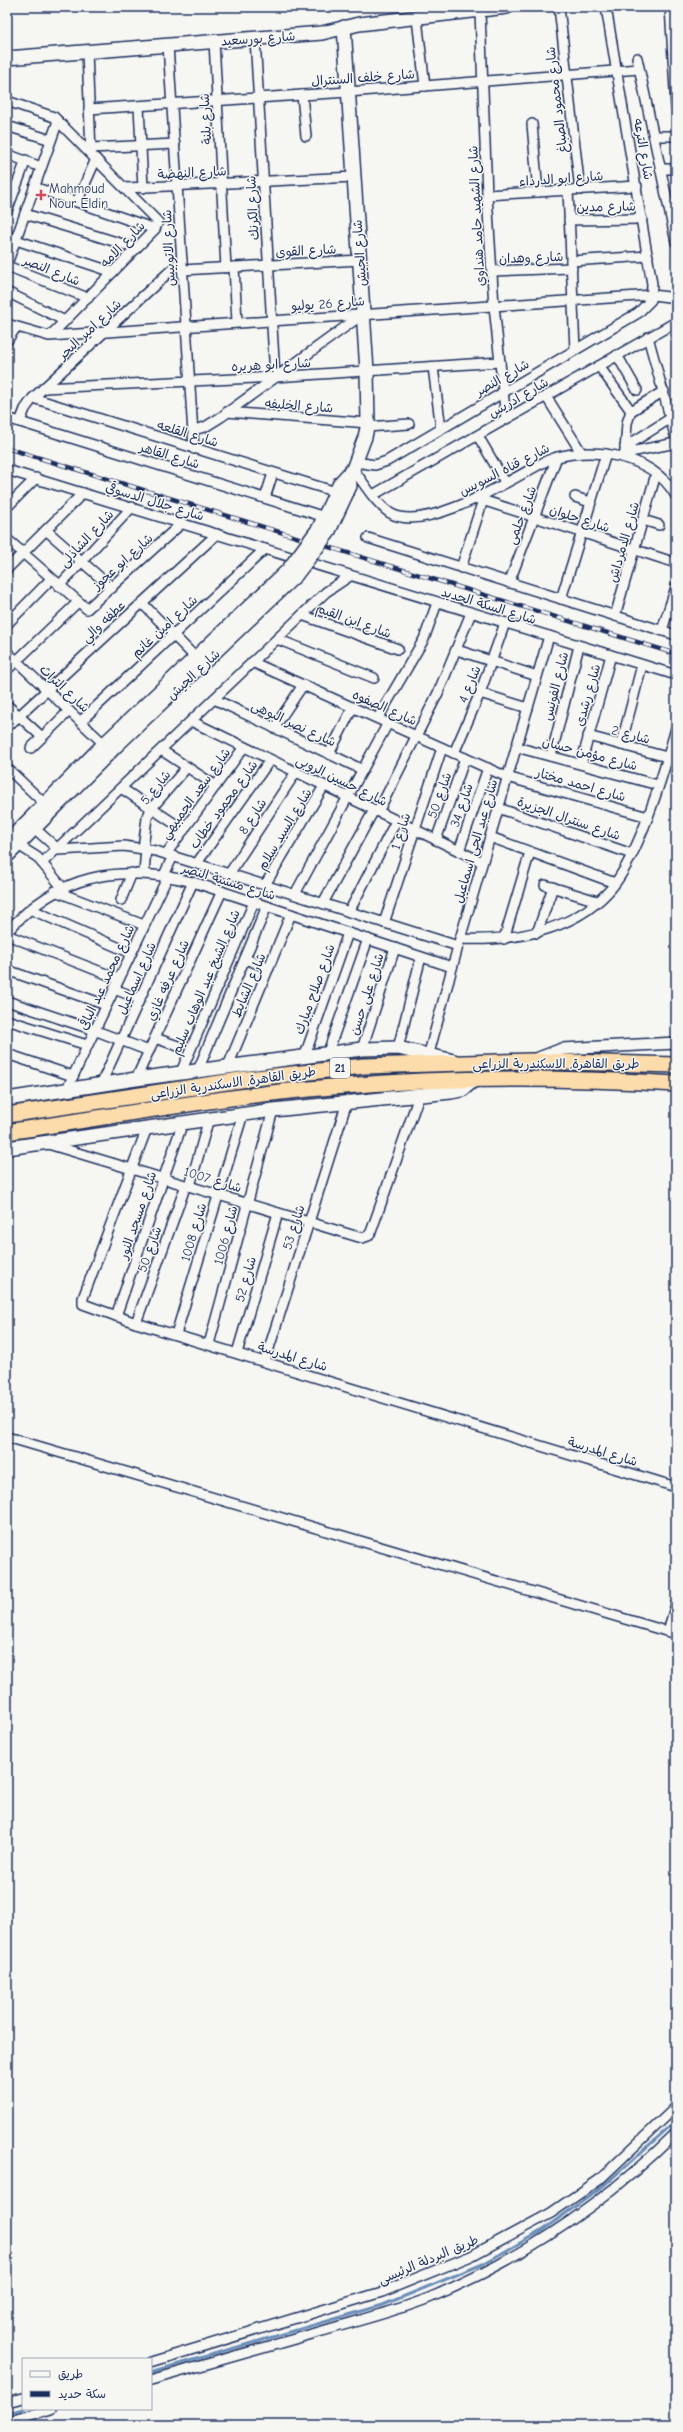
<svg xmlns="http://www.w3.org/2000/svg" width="683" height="2432" viewBox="0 0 683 2432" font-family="'Comic Neue','Playpen Sans Arabic',sans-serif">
<rect width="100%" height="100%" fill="#f6f6f2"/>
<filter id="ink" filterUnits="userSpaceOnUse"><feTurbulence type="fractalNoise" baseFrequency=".025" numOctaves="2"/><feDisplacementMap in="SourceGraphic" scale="8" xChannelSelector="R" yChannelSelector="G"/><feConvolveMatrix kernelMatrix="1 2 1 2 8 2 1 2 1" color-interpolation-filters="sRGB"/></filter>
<g filter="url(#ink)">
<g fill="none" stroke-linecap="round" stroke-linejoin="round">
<g stroke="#678db9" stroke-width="3">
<path d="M 151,2372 L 383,2305 L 483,2264 L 541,2231 L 601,2188 L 676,2121"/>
<path d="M 7,2413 L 23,2409"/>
</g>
<defs>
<g id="minor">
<path d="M 559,7 L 580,190"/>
<path d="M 670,7 L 676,107"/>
<path d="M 480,11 L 487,195 L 494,306 L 506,419"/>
<path d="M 417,19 L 425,86"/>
<path d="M 255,38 L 275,377"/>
<path d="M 214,41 L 226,268"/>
<path d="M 168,45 L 194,449"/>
<path d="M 87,51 L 91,153"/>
<path d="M 637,58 L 676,242"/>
<path d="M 302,95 L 306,136"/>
<path d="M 7,101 L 54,117 L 158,222 L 155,229 L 51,335"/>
<path d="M 139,106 L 143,188"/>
<path d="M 89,109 L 348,92 L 639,69"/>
<path d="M 532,124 L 538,192"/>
<path d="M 7,126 L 51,140"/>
<path d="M 654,136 L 676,136"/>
<path d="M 91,148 L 175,144"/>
<path d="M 7,154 L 41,167"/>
<path d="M 661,169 L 676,169"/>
<path d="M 34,187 L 155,229"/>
<path d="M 126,188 L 354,177"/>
<path d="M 568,190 L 575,350"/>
<path d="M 487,195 L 637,186"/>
<path d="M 77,202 L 96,159"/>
<path d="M 7,211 L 26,160"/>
<path d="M 25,214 L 136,248"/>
<path d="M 569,220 L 642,219"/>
<path d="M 7,237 L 113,272"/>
<path d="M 571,261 L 648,256"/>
<path d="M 7,264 L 58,121"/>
<path d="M 7,266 L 88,298"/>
<path d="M 234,267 L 237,322"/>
<path d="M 182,270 L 360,260"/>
<path d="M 492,271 L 572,268"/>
<path d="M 7,292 L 65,321"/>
<path d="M 7,324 L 49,336 L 653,295 L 676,298"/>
<path d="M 648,337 L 676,439"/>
<path d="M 7,341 L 16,327"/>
<path d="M 617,355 L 637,390"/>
<path d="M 599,366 L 631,411 L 664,391"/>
<path d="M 433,367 L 441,429"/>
<path d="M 44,388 L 275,377 L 500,362"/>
<path d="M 546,396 L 581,452"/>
<path d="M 33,398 L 336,492"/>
<path d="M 227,412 L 368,423"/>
<path d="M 7,418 L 325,517"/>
<path d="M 20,422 L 25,409 L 33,398 L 182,260"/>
<path d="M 367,427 L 409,424"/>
<path d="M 193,430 L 205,427 L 221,417 L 363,314"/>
<path d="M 478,436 L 505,482"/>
<path d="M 625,447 L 671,418"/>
<path d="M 625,451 L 627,423 L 631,411"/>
<path d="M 625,453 L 676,443"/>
<path d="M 356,462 L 375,465 L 387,461 L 638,313 L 651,300 L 652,284 L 606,7"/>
<path d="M 353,469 C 364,483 375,503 390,513 C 425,535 513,478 546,461 C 587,444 652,453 676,496"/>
<path d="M 7,470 L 676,675"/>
<path d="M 373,495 L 676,322"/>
<path d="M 575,497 L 590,502"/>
<path d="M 265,498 L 273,473"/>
<path d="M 476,498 L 676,563"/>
<path d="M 7,507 L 36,478"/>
<path d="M 643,520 L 659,525"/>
<path d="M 46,530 L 112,588"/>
<path d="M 368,538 L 676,635"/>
<path d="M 7,539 L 87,609 L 182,523"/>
<path d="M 461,568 L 483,500"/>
<path d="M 7,569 L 83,493"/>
<path d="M 509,583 L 557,457"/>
<path d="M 59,586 L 132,507"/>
<path d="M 561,599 L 606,454"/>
<path d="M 142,603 L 196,658"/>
<path d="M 302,615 L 398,649"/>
<path d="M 615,616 L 656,474"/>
<path d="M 7,624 L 51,579"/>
<path d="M 662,630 L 676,587"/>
<path d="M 277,639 L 374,678"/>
<path d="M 457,650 L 537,676"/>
<path d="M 7,652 L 104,744"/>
<path d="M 252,662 L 507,777 L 648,817"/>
<path d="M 7,670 L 77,603"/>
<path d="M 480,693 L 528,708"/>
<path d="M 214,699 L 363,770"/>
<path d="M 7,705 L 42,737"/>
<path d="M 378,718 L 424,639 L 437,603"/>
<path d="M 81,721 L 265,549"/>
<path d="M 191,721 L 482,862"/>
<path d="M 7,727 L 217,534"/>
<path d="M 274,728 L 303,685"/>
<path d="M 588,736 L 667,757"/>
<path d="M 621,745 L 642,665"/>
<path d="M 516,747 L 658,785"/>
<path d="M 31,748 L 69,711"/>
<path d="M 161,750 L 216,786"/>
<path d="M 454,753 L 480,693 L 505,623"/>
<path d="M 329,754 L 353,707"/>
<path d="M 551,756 L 579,646"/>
<path d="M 581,764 L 611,655"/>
<path d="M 7,768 L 45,804"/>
<path d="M 121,788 L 184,830"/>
<path d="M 498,808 L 632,854"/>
<path d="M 378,812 L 438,693 L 471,613"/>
<path d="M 34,828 L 59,850 L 124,846 L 156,851 L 458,946"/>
<path d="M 490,837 L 615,883"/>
<path d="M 436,840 L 465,758"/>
<path d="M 18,845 L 37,857 L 62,887"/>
<path d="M 143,848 L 147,818 L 151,809 L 187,767"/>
<path d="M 459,851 L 488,768"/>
<path d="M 166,854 L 244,747"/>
<path d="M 42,863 L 326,592 L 350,576"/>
<path d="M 197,863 L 270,760"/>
<path d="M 144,873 L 146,848"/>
<path d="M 229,874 L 296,772"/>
<path d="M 164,875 L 173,856"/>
<path d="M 265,885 L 324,786"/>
<path d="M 545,885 L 597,901"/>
<path d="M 55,891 L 144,925"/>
<path d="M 295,894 L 388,723"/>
<path d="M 121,900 L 132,873"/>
<path d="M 323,903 L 374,810"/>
<path d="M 30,909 L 131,953"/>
<path d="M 349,912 L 396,821"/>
<path d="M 384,923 L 442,748"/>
<path d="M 7,932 C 59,873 119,864 193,882 L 452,967"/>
<path d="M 537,933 L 553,887"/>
<path d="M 7,935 L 119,979"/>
<path d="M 460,939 C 512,941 571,932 608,892 C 639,859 664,772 676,728"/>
<path d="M 504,939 L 530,852"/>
<path d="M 245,959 L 269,968"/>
<path d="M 7,970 L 106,1005"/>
<path d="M 114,989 L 140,999"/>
<path d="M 7,1001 L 94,1030 L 149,1051"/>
<path d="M 7,1020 L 87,1045"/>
<path d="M 155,1038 L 178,1046"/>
<path d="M 398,1048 L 421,957"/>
<path d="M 362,1049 L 395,948"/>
<path d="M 328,1052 L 368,939"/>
<path d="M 429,1053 L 460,939 L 549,636"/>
<path d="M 7,1054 L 73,1076"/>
<path d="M 305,1055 L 348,933"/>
<path d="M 228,1066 L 291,914"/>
<path d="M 198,1070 L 267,906"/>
<path d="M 181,1072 L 254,902"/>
<path d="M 136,1079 L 222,891"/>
<path d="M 101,1084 L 193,882"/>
<path d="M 67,1089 L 168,876"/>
<path d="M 147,1128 L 83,1298 L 83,1304 L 136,1323 L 676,1487"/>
<path d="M 48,1144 L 362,1238 L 368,1236 L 371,1232 L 419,1096"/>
<path d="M 190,1186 L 209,1118"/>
<path d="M 116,1316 L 183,1122"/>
<path d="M 136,1323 L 186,1185"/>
<path d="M 176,1334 L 243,1114"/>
<path d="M 209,1344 L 273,1110"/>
<path d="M 237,1353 L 278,1213"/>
<path d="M 265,1361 L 347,1102"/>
<path d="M 7,1437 L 676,1634"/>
<path d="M 668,1631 L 676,1604"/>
<path d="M 151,2362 L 382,2292 L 471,2256 L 551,2213 L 599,2180 L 676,2107"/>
<path d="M 151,2380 C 207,2364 263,2348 319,2332 C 356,2321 394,2312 429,2298 C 523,2259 604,2204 676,2133"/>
<path d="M 7,2402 L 23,2398"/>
<path d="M 7,2422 L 51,2409"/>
</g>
<path id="tertiary" d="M 531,1061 L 562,1049 L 676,1043"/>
<g id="secondary">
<path d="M 7,58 L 322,33 L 359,24 L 507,7"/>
<path d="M 319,528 L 340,483 L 353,469 L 365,437 L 368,423 L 367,371 L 344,27"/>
<path d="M 328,533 L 350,486 L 349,475"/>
<path d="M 7,842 L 104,744 L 288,570"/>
<path d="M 7,856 L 115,747 L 296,575"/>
<path d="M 7,1099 L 136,1079 L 362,1049 L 398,1048 L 454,1061"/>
<path d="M 7,1148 L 273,1110 L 451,1092 L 462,1090 L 474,1080"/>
</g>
<g id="trunk">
<path d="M 7,1115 L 247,1079 L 364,1066 L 531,1061 L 676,1065"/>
<path d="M 7,1132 C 115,1116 223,1096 332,1087 C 446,1077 562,1077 676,1084"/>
</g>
</defs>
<use href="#minor" stroke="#1b2f5e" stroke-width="12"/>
<use href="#tertiary" stroke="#1b2f5e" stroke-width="14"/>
<use href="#secondary" stroke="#1b2f5e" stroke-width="16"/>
<use href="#trunk" stroke="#1b2f5e" stroke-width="18"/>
<use href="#minor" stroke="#f6f6f2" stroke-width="9"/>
<use href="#tertiary" stroke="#f6f6f2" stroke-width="11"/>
<use href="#secondary" stroke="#f6f6f2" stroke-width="13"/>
<use href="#trunk" stroke="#fddcac" stroke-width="15"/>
<defs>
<path id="rail" d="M 7,448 L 676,654"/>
</defs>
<use href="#rail" stroke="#1b2f5e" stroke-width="4.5"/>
<use href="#rail" stroke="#f6f6f2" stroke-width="3" stroke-dasharray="9" stroke-linecap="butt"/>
<defs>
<g id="secondary-bridge">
<path d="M 288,570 L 319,528"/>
<path d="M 296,575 L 328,533"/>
</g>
</defs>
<use href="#secondary-bridge" stroke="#1b2f5e" stroke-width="16" stroke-linecap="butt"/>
<use href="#secondary-bridge" stroke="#f6f6f2" stroke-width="13"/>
</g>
</g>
<path fill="#d1495b" stroke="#f6f6f2" stroke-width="1.5" d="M39 189h4v4h4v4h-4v4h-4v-4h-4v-4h4z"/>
<g text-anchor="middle" stroke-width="3" stroke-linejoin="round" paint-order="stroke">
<rect fill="#f6f6f2" stroke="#5d6b8a" stroke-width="1" x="330" y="1058" width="20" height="20" rx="3"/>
<g font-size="12" font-weight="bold" fill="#1b2f5e">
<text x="340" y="1072">21</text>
</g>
<g font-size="13" fill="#1b2f5e" stroke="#f6f6f2">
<text transform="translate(258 38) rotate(-4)" y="5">شارع بورسعيد</text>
<text transform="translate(363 77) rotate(-4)" y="5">شارع خلف السنترال</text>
<text transform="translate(556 100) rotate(-97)" y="5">شارع محمود الصباغ</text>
<text transform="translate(205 119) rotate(-93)" y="5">شارع بلنة</text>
<text transform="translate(644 149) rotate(80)" y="5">شارع الترعه</text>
<text transform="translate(192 172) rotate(-3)" y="5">شارع النهضة</text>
<text transform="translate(561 178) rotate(-4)" y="5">شارع ابو الدرداء</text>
<text transform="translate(606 206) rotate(-1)" y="5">شارع مدين</text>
<text transform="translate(252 208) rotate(-93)" y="5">شارع الكرنك</text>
<text transform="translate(476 216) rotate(-93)" y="5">شارع الشهيد حامد هنداوي</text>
<text transform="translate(122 244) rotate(-46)" y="5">شارع الامه</text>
<text transform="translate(168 248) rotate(-93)" y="5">شارع الاتوبيس</text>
<text transform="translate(306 250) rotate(-3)" y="5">شارع القوى</text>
<text transform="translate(359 253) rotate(-94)" y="5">شارع الجيش</text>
<text transform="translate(531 257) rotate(-2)" y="5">شارع وهدان</text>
<text transform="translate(52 270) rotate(22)" y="5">شارع النصر</text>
<text transform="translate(328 303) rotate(-4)" y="5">شارع 26 يوليو</text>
<text transform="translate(89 329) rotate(-43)" y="5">شارع امير البحر</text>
<text transform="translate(271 364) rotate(-3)" y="5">شارع ابو هريره</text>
<text transform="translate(502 377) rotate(-30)" y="5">شارع النصر</text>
<text transform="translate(518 397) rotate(-30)" y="5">شارع ادريس</text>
<text transform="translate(299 405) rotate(4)" y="5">شارع الخليفه</text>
<text transform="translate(188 433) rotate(17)" y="5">شارع القلعه</text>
<text transform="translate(170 455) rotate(17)" y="5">شارع القاهر</text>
<text transform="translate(504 469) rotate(-27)" y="5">شارع قناه السويس</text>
<text transform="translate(155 501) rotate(17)" y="5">شارع جلال الدسوقي</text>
<text transform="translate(521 515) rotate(-69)" y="5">شارع حلمى</text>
<text transform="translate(580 518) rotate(18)" y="5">شارع حلوان</text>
<text transform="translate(86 538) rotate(-47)" y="5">شارع الشاذلى</text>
<text transform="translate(623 542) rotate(-74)" y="5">شارع الدمرداش</text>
<text transform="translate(122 561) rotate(-42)" y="5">شارع ابو عجوز</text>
<text transform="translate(489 605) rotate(17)" y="5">شارع السكة الحديد</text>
<text transform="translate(354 620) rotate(20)" y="5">شارع ابن القيم</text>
<text transform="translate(103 621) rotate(-43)" y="5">عطفه والي</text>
<text transform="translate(164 626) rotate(-43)" y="5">شارع امين غانم</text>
<text transform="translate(193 674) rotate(-43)" y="5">شارع الجيش</text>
<text transform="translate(469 684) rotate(-68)" y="5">شارع 4</text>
<text transform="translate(555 686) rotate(-76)" y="5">شارع الفونس</text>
<text transform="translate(65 688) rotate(43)" y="5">شارع التراث</text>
<text transform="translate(587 695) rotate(-74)" y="5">شارع رشدى</text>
<text transform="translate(385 707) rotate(24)" y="5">شارع الصفوه</text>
<text transform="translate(294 723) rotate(25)" y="5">شارع نصر البوهى</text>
<text transform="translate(631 734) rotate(15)" y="5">شارع 2</text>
<text transform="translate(590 753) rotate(15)" y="5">شارع مؤمن حسان</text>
<text transform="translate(342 780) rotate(26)" y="5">شارع حسين الروبى</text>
<text transform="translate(581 784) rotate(16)" y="5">شارع احمد مختار</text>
<text transform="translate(155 787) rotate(-51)" y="5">شارع 5</text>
<text transform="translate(195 793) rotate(-54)" y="5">شارع سعد الجمبيهي</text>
<text transform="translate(439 795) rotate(-70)" y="5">شارع 50</text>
<text transform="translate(223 804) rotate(-54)" y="5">شارع محمود خطاب</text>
<text transform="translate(461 805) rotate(-71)" y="5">شارع 34</text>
<text transform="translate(252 816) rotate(-57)" y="5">شارع 8</text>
<text transform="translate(569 818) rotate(19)" y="5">شارع سنترال الجزيرة</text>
<text transform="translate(284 829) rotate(-59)" y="5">شارع السيد سلام</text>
<text transform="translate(400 831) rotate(-72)" y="5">شارع 1</text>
<text transform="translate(475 841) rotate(-74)" y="5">شارع عبد الحى اسماعيل</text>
<text transform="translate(229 881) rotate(17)" y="5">شارع منشية النصر</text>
<text transform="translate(106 977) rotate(-65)" y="5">شارع محمد عبد الباقى</text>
<text transform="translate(136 978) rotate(-66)" y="5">شارع اسماعيل</text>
<text transform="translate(167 980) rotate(-66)" y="5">شارع عرفه غازي</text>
<text transform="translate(205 982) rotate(-67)" y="5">شارع الشيخ عبد الوهاب سليم</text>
<text transform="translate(248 985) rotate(-67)" y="5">شارع الشايط</text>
<text transform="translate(314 989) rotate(-70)" y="5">شارع صلاح مبارك</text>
<text transform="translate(366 994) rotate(-72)" y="5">شارع على حسن</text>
<text x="556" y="1068">طريق القاهرة, الاسكندرية الزراعى</text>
<text transform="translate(233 1082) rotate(-8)" y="5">طريق القاهرة, الاسكندرية الزراعى</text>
<text transform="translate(213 1179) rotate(17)" y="5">شارع 1007</text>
<text transform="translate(137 1215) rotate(-71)" y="5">شارع مسجد النور</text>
<text transform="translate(293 1227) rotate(-72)" y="5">شارع 53</text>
<text transform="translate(193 1232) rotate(-73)" y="5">شارع 1008</text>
<text transform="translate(225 1235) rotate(-75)" y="5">شارع 1006</text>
<text transform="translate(149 1249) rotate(-70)" y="5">شارع 50</text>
<text transform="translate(245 1279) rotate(-74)" y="5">شارع 52</text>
<text transform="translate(293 1356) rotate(17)" y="5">شارع المدرسة</text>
<text transform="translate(603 1451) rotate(17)" y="5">شارع المدرسة</text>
<text transform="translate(428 2259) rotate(-23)" y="5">طريق البردلة الرئيسى</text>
</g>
<g font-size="13" fill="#1b2f5e" stroke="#f6f6f2" text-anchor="start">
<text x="49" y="193">Mahmoud<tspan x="49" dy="15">Nour Eldin</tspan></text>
</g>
</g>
<rect width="683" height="2432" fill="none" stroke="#f6f6f2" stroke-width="24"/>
<rect x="12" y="12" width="659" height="2408" fill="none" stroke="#1b2f5e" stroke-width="1.5" filter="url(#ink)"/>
<rect x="22" y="2358" width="130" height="52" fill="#f6f6f2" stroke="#9ea6b7"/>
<rect x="30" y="2371" width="20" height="6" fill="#f6f6f2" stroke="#9ea6b7"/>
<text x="58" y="2378" font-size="12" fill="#1b2f5e">طريق</text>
<rect x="30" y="2391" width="20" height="6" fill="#1b2f5e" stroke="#9ea6b7"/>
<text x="58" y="2398" font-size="12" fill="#1b2f5e">سكة حديد</text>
</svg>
